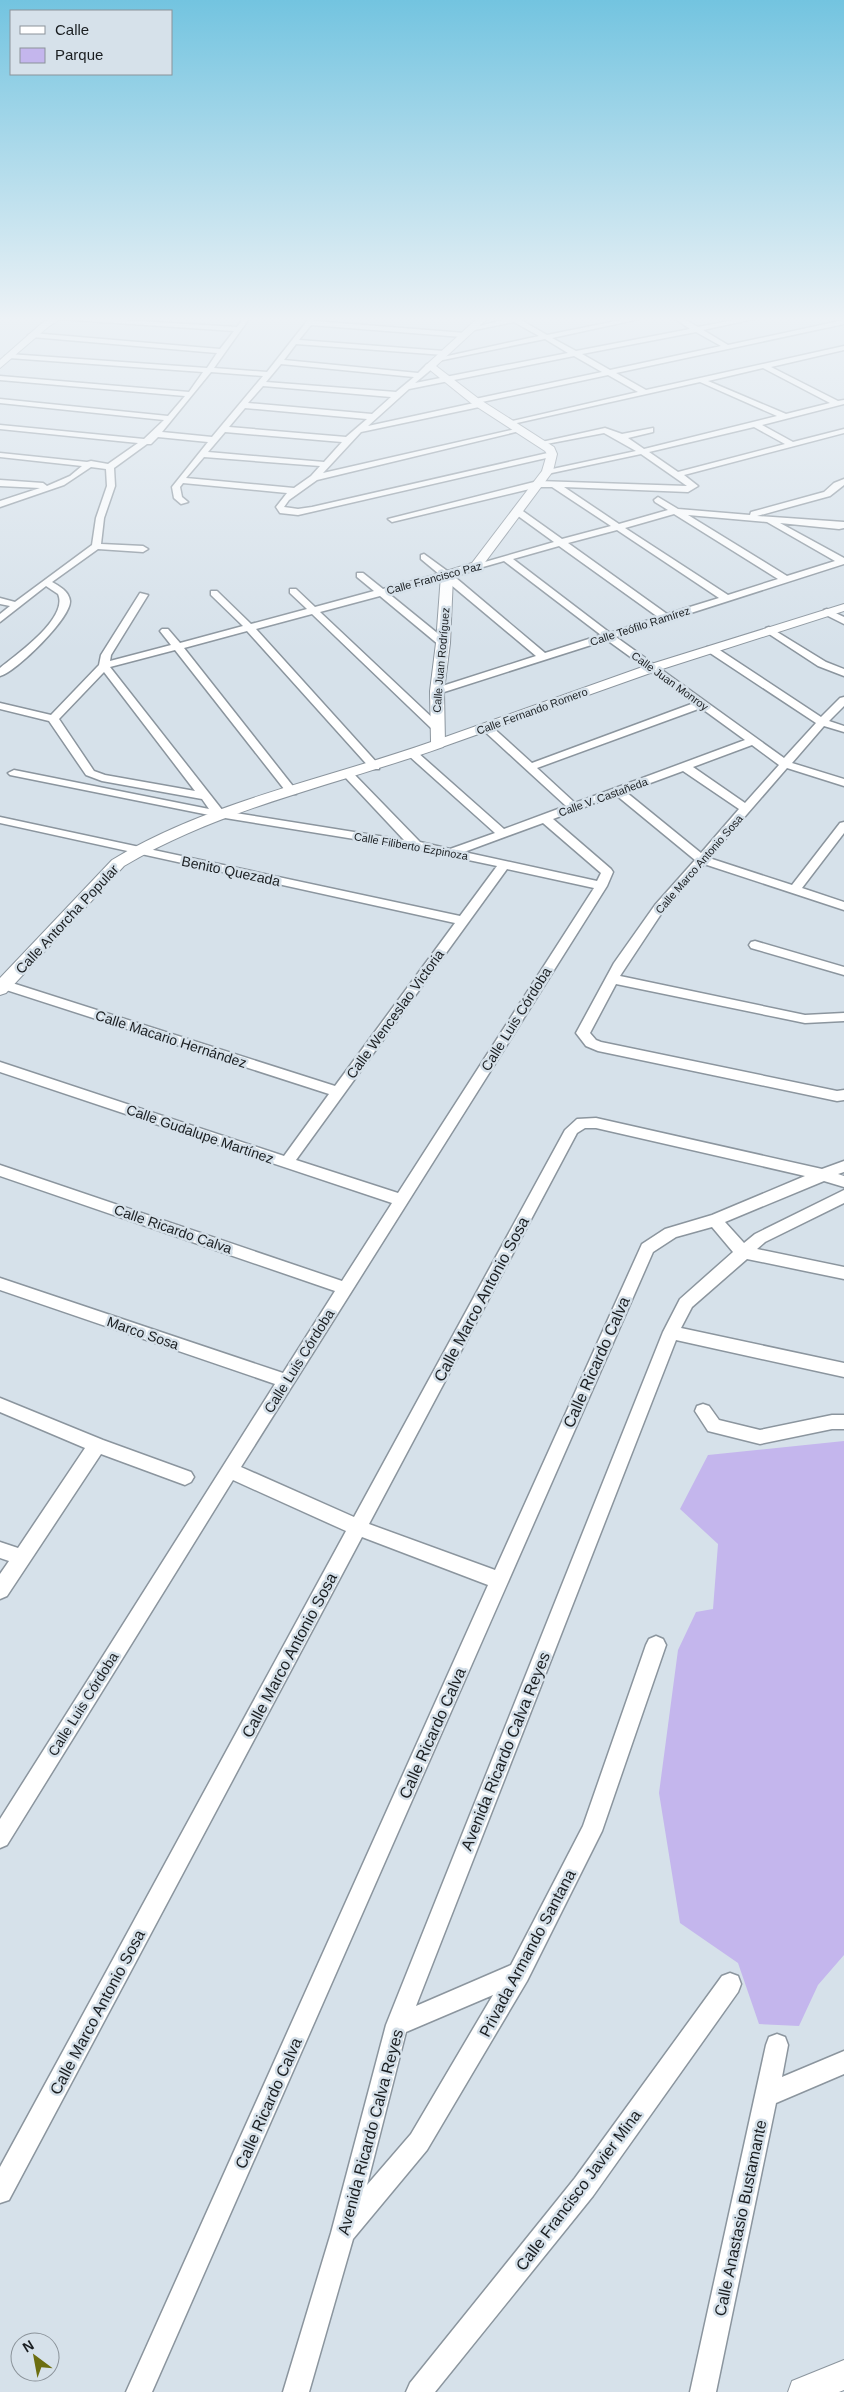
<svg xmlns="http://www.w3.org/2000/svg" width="844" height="2392" viewBox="0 0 844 2392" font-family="Arial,sans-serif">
<rect width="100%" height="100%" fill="#d6e1ea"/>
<path fill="#c4b6ed" d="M 844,1441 L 844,1955 L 818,1985 L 799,2026 L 759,2024 L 738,1963 L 680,1923 L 659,1793 L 678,1650 L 696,1612 L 713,1609 L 718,1544 L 680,1509 L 708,1455 Z"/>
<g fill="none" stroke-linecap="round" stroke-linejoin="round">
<defs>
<g id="minor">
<path d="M 55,316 L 237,327 L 245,316 L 251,316 L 214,368 L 267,372 L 311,316 L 317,316 L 314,321 L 465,333 L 465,337 L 462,337 L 311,325 L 299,340 L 444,351 L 448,353 L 444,355 L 296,344 L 284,360 L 418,373 L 427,364 L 433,364 L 433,368 L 415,383 L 568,353 L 545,339 L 438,361 L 434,359 L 539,336 L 514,322 L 470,331 L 466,329 L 508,319 L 505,316 L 535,316 L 521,320 L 547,335 L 641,316 L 653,316 L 552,338 L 576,351 L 690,329 L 671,316 L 679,316 L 698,327 L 755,316 L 767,316 L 703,330 L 728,345 L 844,320 L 844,324 L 616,373 L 646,390 L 844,346 L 844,350 L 771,367 L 838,401 L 844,400 L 844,404 L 762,425 L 793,442 L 844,429 L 844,433 L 684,475 L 698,486 L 688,492 L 564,487 L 619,524 L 668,510 L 655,502 L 654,500 L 658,497 L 678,509 L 750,515 L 751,512 L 824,492 L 834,483 L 844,479 L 844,485 L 830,496 L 757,516 L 844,522 L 844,528 L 839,529 L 780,523 L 844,558 L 844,564 L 616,637 L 784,758 L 816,723 L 707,651 L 707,647 L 715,647 L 821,717 L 840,698 L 844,697 L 844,706 L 829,721 L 844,726 L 844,732 L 824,726 L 792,763 L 844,779 L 844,786 L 787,768 L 709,858 L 792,885 L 840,823 L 844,822 L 844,833 L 802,888 L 844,902 L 844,910 L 704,864 L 663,911 L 620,976 L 805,1015 L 844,1013 L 844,1021 L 805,1023 L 616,984 L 590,1033 L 596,1040 L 601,1042 L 837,1091 L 844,1090 L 844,1100 L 837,1101 L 598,1051 L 586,1046 L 576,1033 L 614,963 L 655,905 L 695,860 L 616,795 L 553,819 L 611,869 L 613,872 L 607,886 L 241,1467 L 354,1517 L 565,1130 L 577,1119 L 596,1118 L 822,1169 L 844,1161 L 844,1172 L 838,1174 L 844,1176 L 844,1187 L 824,1181 L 725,1222 L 744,1243 L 755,1234 L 844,1190 L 844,1203 L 765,1242 L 757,1249 L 844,1267 L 844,1279 L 747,1259 L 692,1307 L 681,1328 L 844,1363 L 844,1377 L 676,1340 L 416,2006 L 511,1965 L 583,1826 L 646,1645 L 649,1639 L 656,1636 L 663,1639 L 666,1645 L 602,1831 L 527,1981 L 427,2150 L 353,2239 L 309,2392 L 283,2392 L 331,2233 L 386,2025 L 663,1332 L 680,1299 L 733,1252 L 712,1227 L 676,1237 L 653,1252 L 152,2392 L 126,2392 L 488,1585 L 362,1537 L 9,2200 L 0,2203 L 0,2167 L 346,1531 L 233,1480 L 7,1845 L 0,1848 L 0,1819 L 275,1384 L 0,1290 L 0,1278 L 283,1373 L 335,1291 L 0,1176 L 0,1165 L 342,1281 L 392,1203 L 0,1072 L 0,1062 L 284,1156 L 329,1094 L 0,988 L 0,982 L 9,982 L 335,1086 L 455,923 L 0,823 L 0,817 L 460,916 L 497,866 L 416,849 L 219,817 L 10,775 L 8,773 L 14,770 L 209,809 L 202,799 L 102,781 L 86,775 L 49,721 L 0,709 L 0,703 L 51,715 L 99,665 L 101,655 L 140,593 L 148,595 L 111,655 L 110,661 L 171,645 L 160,631 L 162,629 L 168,629 L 180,643 L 243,626 L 211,595 L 211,591 L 217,591 L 251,624 L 307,609 L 290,593 L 290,589 L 296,589 L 315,607 L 374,591 L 357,577 L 357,573 L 363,573 L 383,589 L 439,574 L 421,559 L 421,555 L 424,554 L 450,573 L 545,653 L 601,635 L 504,561 L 476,569 L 471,566 L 554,542 L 514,513 L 514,509 L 520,509 L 562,539 L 611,526 L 552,487 L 538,487 L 392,522 L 388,519 L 538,481 L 687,486 L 641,454 L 547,474 L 543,471 L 636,451 L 604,433 L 541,445 L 537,443 L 605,428 L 622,434 L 653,428 L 653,432 L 628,438 L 644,449 L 777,416 L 700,382 L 508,425 L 504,423 L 638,392 L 608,375 L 482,402 L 485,404 L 484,406 L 361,432 L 323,473 L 520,428 L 524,430 L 317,480 L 289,500 L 284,507 L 298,509 L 312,507 L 552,452 L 556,454 L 555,456 L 298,515 L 280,513 L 276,507 L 287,493 L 183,483 L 180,487 L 182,497 L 188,502 L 181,504 L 174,498 L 172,487 L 208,442 L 158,437 L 151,444 L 147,444 L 114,468 L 115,486 L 104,518 L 101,544 L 143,546 L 148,549 L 143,552 L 98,549 L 52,582 C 59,586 69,591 70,601 C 71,618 16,672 0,676 L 0,668 C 17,654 69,618 58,594 L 46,586 L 0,622 L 0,614 L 10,606 L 0,604 L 0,598 L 15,602 L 92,545 L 96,518 L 107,486 L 106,469 L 91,467 L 64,485 L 0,507 L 0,501 L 40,488 L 0,486 L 0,480 L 43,483 L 47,486 L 70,476 L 82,466 L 0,457 L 0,453 L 87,462 L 91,461 L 108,464 L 138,443 L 0,429 L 0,425 L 144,439 L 164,420 L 0,403 L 0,399 L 168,416 L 185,396 L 0,380 L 0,376 L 189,392 L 203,372 L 9,358 L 5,356 L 9,354 L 207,368 L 217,353 L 32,337 L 28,335 L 32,333 L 220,349 L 234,331 L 58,319 ZM 696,332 L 721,346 L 610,370 L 582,354 ZM 574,356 L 602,372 L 475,399 L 471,401 L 474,403 L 368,426 L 409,389 ZM 281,364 L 414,377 L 396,392 L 266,382 ZM 763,368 L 830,403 L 786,414 L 708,381 ZM 211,372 L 263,376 L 212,437 L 162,432 ZM 263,386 L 391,397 L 372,414 L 248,403 ZM 245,408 L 367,419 L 346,437 L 229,427 ZM 754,427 L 785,444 L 678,472 L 649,452 ZM 225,432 L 342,442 L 324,462 L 208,452 ZM 204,457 L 320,466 L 311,476 L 294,488 L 186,478 ZM 674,514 L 778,579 L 728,595 L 625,528 ZM 688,515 L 767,522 L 835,561 L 787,576 ZM 617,530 L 719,598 L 667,614 L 568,543 ZM 559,546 L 658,617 L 610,633 L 513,559 ZM 444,579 L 536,656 L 433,689 L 433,693 L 441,693 L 607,640 L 694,703 L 532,763 L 490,725 L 482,725 L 482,729 L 566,806 L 504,829 L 417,752 L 409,752 L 409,756 L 495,833 L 450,849 L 420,842 L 352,772 L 348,771 L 342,774 L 344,776 L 404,840 L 223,811 L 110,667 L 175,650 L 288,794 L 296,794 L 296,790 L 184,648 L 247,631 L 371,769 L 379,769 L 379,765 L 256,629 L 312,614 L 432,729 L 440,729 L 440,725 L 320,612 L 380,596 L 439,645 L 447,645 L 447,641 L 388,593 ZM 104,672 L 195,791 L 105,775 L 94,771 L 59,719 ZM 701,708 L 745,740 L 575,803 L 537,768 ZM 752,745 L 779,765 L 745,803 L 693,767 ZM 683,771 L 739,809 L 701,853 L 626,792 ZM 543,823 L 601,873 L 597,881 L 464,852 ZM 507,869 L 594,888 L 398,1193 L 296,1160 ZM 585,1128 L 596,1128 L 805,1176 L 712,1215 L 665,1229 L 642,1244 L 495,1570 L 369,1524 L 577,1133 ZM 493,1995 L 411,2134 L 367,2185 L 406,2032 Z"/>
<path d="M 827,609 L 844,617 L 844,624 L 824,614 L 824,610 Z"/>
<path d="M 769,627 L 826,662 L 844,669 L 844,676 L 818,666 L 766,632 L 766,628 Z"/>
<path d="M 755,941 L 844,967 L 844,975 L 751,948 L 749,945 L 751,942 Z"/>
<path d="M 0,1398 L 103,1440 L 191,1472 L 194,1477 L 191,1482 L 185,1485 L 101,1454 L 7,1596 L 0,1599 L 0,1574 L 9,1561 L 0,1558 L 0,1542 L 18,1548 L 85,1448 L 0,1412 Z"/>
<path d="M 703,1404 L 709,1406 L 719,1420 L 760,1430 L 832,1415 L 844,1415 L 844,1429 L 832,1429 L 760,1444 L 708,1431 L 695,1411 L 697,1406 Z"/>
<path d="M 730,1973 L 738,1976 L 741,1984 L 738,1992 L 593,2196 L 435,2392 L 406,2392 L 410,2383 L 575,2178 L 722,1976 Z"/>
<path d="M 777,2034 L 785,2037 L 788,2045 L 782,2077 L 844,2051 L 844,2074 L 776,2103 L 716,2392 L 690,2392 L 766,2045 L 769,2037 Z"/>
</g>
<g id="tertiary">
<path d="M 56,316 L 65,316 L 48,327 L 0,368 L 0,360 L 42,323 Z"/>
<path d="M 844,604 L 844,611 L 656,671 L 442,747 L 434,747 L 432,744 L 434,741 L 648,665 Z"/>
<path d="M 844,2360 L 844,2390 L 839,2392 L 788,2392 L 792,2381 Z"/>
</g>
<path id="secondary" d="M 480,316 L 490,316 L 436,366 L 479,399 L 554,447 L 557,454 L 553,471 L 480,569 L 453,577 L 450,643 L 444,691 L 445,744 L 443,747 C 339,784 218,809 124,866 L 6,993 L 0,995 L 0,978 L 112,860 C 207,802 326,779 431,742 L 430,691 L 436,643 L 441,575 L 443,572 L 472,563 L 542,471 L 547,454 L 545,451 L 471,403 L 425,366 Z"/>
</defs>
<use href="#minor" stroke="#8b959e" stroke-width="3"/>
<use href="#tertiary" stroke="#8b959e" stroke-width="2"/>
<use href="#secondary" stroke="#8b959e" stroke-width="2"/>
<use href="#minor" fill="#fff" fill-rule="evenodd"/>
<use href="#tertiary" fill="#fff" fill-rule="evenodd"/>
<use href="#secondary" fill="#fff" fill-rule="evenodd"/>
</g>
<linearGradient id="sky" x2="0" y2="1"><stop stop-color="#73c4e0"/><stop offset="0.49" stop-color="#edf2f6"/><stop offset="1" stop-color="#edf2f6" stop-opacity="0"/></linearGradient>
<rect width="844" height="651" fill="url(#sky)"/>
<g text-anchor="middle" stroke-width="5" stroke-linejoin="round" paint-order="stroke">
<g font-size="11" fill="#1a1e21" stroke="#d6e1ea">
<text transform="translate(434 578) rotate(-15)" y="4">Calle Francisco Paz</text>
<text transform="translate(640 626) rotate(-18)" y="4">Calle Teófilo Ramírez</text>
<text transform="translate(441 660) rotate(-85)" y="4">Calle Juan Rodríguez</text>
<text transform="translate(670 681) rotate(36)" y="4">Calle Juan Monroy</text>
<text transform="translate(532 711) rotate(-20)" y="4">Calle Fernando Romero</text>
<text transform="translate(603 797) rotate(-20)" y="4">Calle V. Castañeda</text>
<text transform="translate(411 846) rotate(10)" y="4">Calle Filiberto Ezpinoza</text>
<text transform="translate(699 864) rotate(-49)" y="4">Calle Marco Antonio Sosa</text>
</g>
<g font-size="14" fill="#1a1e21" stroke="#d6e1ea">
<text transform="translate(231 871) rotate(12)" y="5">Benito Quezada</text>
<text transform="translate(67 919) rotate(-47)" y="5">Calle Antorcha Popular</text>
<text transform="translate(395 1014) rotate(-54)" y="5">Calle Wenceslao Victoria</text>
<text transform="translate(516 1019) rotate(-58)" y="5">Calle Luis Córdoba</text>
<text transform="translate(171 1039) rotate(18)" y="5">Calle Macario Hernández</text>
<text transform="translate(200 1134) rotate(19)" y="5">Calle Gudalupe Martínez</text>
<text transform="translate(173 1229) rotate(19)" y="5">Calle Ricardo Calva</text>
<text transform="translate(143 1333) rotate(19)" y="5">Marco Sosa</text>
<text transform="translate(299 1361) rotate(-58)" y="5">Calle Luis Córdoba</text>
<text transform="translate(83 1704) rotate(-58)" y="5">Calle Luis Córdoba</text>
</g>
<g font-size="16" fill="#1a1e21" stroke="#d6e1ea">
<text transform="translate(481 1299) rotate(-62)" y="6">Calle Marco Antonio Sosa</text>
<text transform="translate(596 1362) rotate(-66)" y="6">Calle Ricardo Calva</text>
<text transform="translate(289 1655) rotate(-62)" y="6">Calle Marco Antonio Sosa</text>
<text transform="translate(432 1733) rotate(-66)" y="6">Calle Ricardo Calva</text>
<text transform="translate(505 1751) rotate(-68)" y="6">Avenida Ricardo Calva Reyes</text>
<text transform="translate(527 1953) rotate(-62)" y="6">Privada Armando Santana</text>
<text transform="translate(97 2012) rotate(-62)" y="6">Calle Marco Antonio Sosa</text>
<text transform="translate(268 2103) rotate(-66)" y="6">Calle Ricardo Calva</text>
<text transform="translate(370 2132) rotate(-75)" y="6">Avenida Ricardo Calva Reyes</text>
<text transform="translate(578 2190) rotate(-53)" y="6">Calle Francisco Javier Mina</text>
<text transform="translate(740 2218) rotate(-78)" y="6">Calle Anastasio Bustamante</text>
</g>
</g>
<rect x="10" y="10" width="162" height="65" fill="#d6e1ea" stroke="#8b939a"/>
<rect x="20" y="26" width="25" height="8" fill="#ffffff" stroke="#8b939a"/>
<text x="55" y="35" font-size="15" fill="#1a1e21">Calle</text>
<rect x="20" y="48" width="25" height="15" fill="#c4b6ed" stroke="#8b939a"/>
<text x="55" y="60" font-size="15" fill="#1a1e21">Parque</text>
<g transform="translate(35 2357) rotate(328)"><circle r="24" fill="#d6e1ea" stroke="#8b939a"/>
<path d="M0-4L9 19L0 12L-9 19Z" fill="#6c6e10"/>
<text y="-8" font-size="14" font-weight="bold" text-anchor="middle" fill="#1a1e21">N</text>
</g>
</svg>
